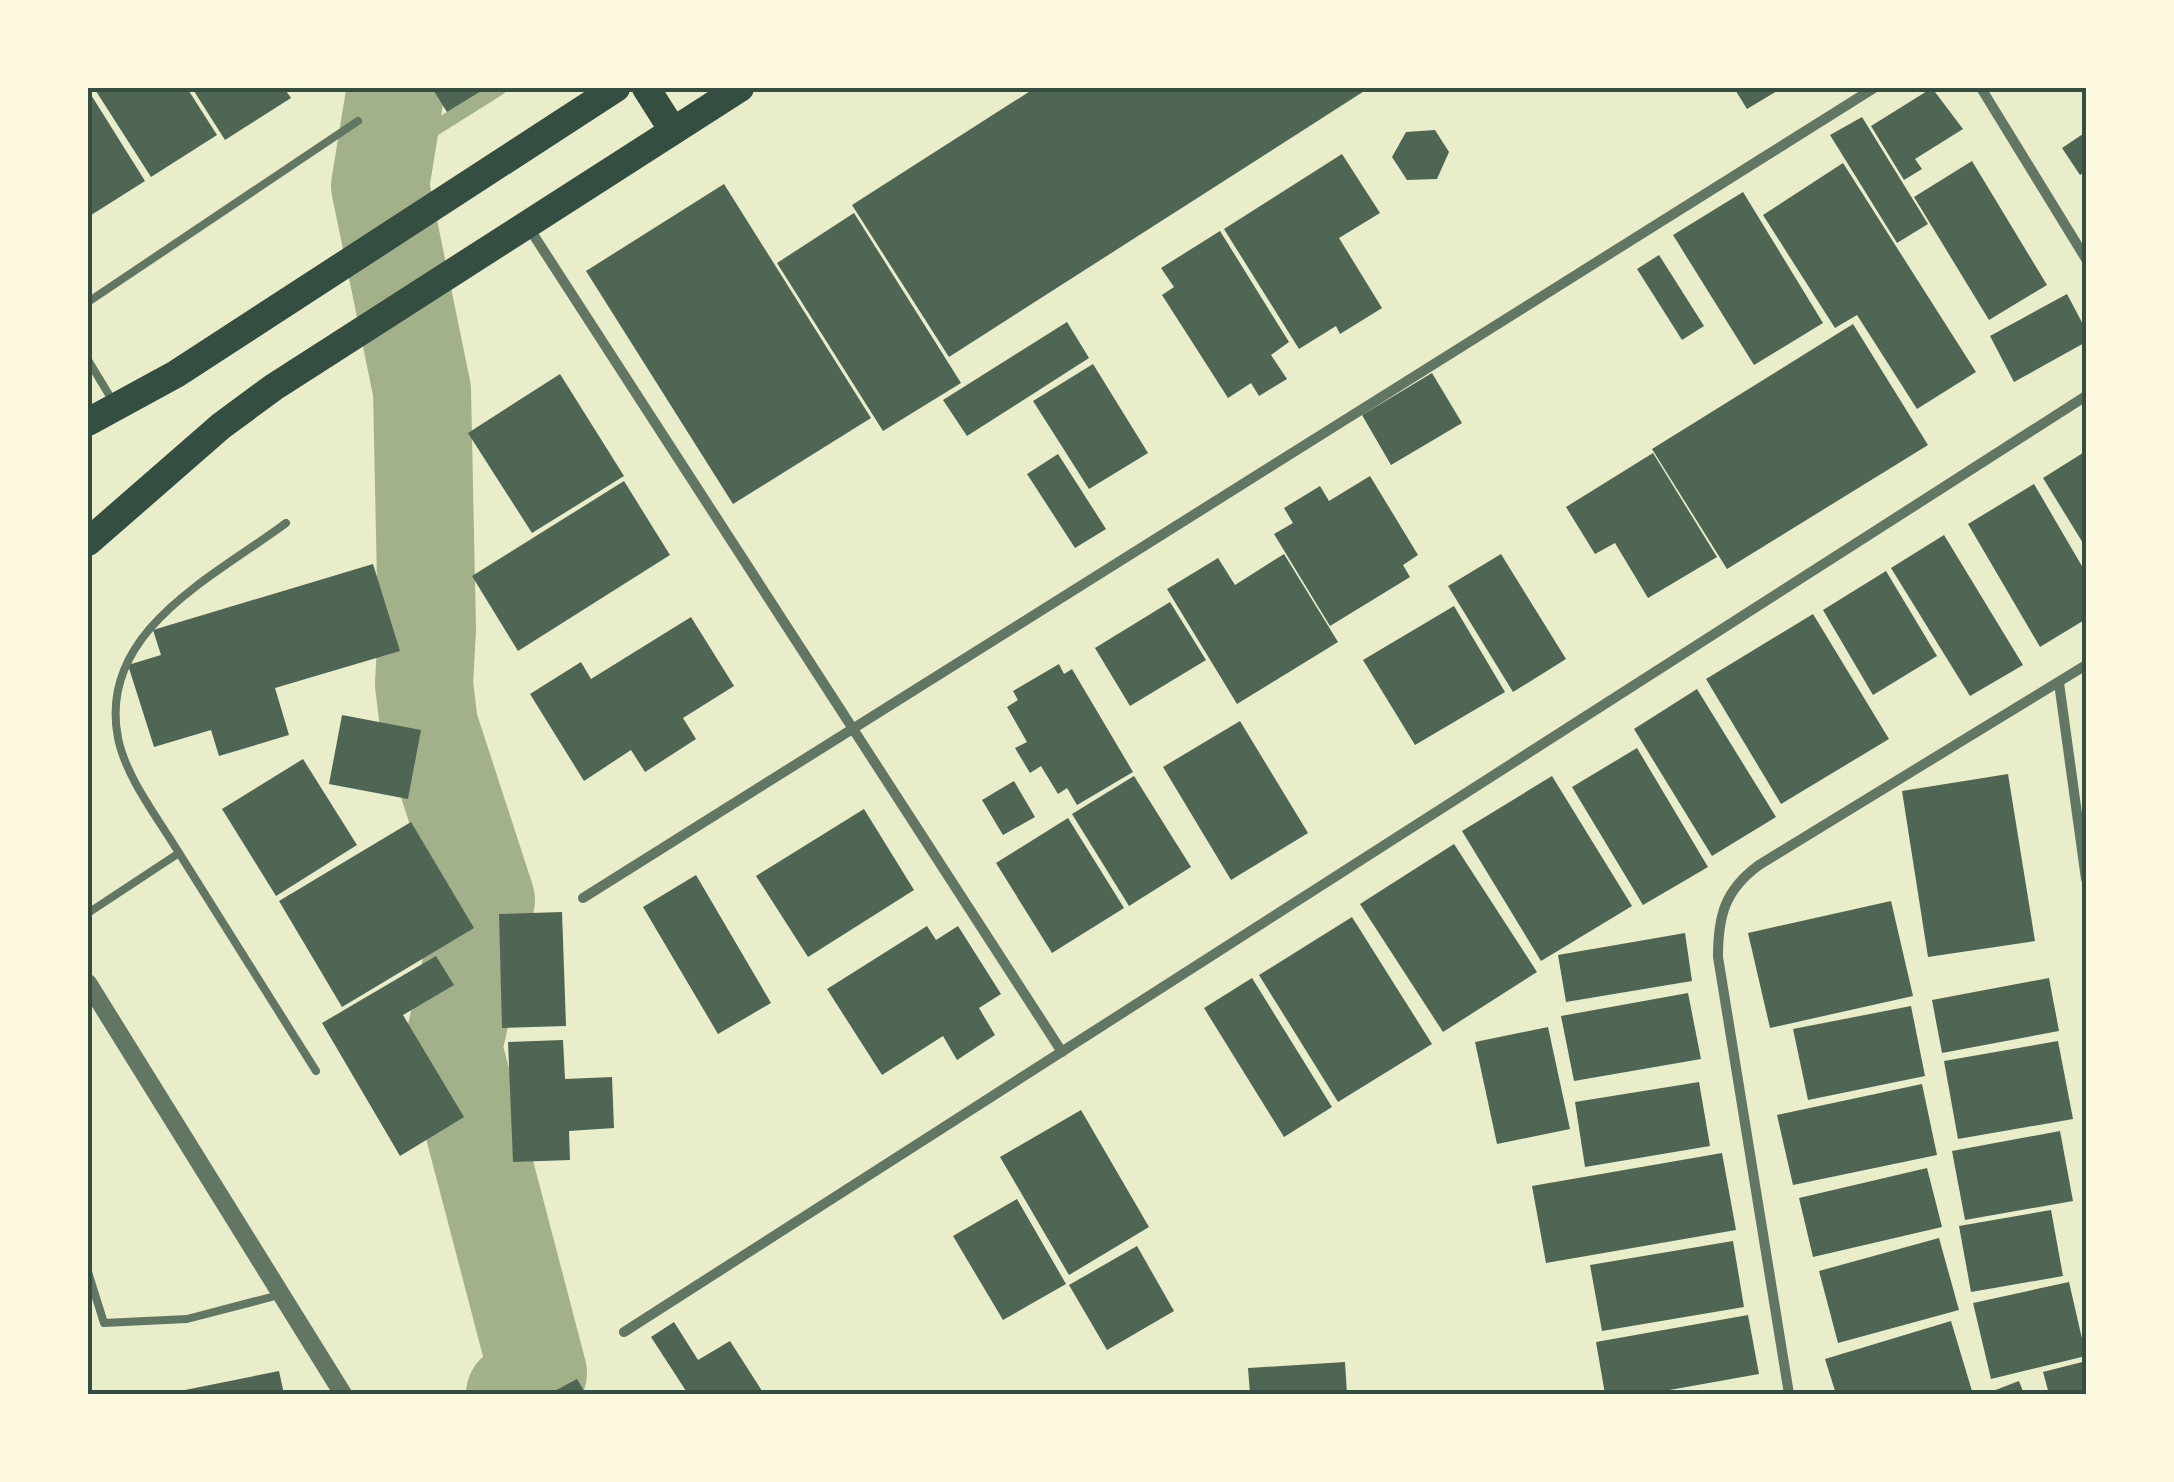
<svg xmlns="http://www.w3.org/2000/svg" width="2174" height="1482" viewBox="0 0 2174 1482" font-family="Quicksand,sans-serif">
<rect width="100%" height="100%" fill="#e9edc9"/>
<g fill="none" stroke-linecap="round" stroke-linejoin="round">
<path stroke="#a3b18a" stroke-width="15" d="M 383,161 L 499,88"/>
<path stroke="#a3b18a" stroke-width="98" d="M 396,88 L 380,186 L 422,390 L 427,629 L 424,684 L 429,725 L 486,900 L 453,1048 L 538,1373 L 515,1394"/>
</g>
<g fill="#4f6655">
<path d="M 94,88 L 187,88 L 217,135 L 151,177 Z"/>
<path d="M 192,88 L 284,88 L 291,98 L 225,140 Z"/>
<path d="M 432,88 L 486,88 L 447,112 Z"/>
<path d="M 1035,88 L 1369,88 L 949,357 L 852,205 Z"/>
<path d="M 1734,88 L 1782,88 L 1747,109 Z"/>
<path d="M 1932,88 L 1963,129 L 1915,159 L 1922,169 L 1904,180 L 1871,126 Z"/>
<path d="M 88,90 L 145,181 L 88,217 Z"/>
<path d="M 1862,117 L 1928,224 L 1897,243 L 1830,135 Z"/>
<path d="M 1435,130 L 1449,152 L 1437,179 L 1407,180 L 1392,157 L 1406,132 Z"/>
<path d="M 2086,132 L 2086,171 L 2080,175 L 2062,148 Z"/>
<path d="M 1342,154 L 1380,213 L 1339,238 L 1382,308 L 1340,334 L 1336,326 L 1299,349 L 1224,229 Z"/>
<path d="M 1972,161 L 2047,285 L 1989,320 L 1914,197 Z"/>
<path d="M 1843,163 L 1976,372 L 1917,409 L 1857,315 L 1835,328 L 1763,215 Z"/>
<path d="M 724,184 L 871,418 L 733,504 L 586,271 Z"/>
<path d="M 1743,192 L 1823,323 L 1754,365 L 1673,235 Z"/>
<path d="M 854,213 L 961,383 L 883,431 L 777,263 Z"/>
<path d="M 1220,231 L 1289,342 L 1271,355 L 1287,379 L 1259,396 L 1251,383 L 1228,398 L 1162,295 L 1174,287 L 1161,268 Z"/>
<path d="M 1659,255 L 1704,326 L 1682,340 L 1637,269 Z"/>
<path d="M 2067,294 L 2086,330 L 2086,342 L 2014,382 L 1990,336 Z"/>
<path d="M 1067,322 L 1089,358 L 967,436 L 943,400 Z"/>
<path d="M 1853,324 L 1928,445 L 1727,569 L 1652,449 Z"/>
<path d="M 1093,364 L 1148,453 L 1089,489 L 1033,401 Z"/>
<path d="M 1432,373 L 1462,423 L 1391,465 L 1362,415 Z"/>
<path d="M 560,374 L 624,476 L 532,533 L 468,433 Z"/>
<path d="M 2086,451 L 2086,548 L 2043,478 Z"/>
<path d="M 1653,453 L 1717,557 L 1648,598 L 1615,543 L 1595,554 L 1566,507 Z"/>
<path d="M 1058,454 L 1106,529 L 1075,548 L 1027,474 Z"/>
<path d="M 1370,476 L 1418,555 L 1403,565 L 1410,577 L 1330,626 L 1274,534 L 1293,523 L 1284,508 L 1320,486 L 1329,501 Z"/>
<path d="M 624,481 L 670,555 L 518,651 L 472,576 Z"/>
<path d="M 2034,484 L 2086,573 L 2086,619 L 2040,647 L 1968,524 Z"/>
<path d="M 1944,535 L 2023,665 L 1970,696 L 1891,568 Z"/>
<path d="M 1284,554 L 1338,642 L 1237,704 L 1167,589 L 1218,558 L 1235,585 Z"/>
<path d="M 1501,554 L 1566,659 L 1513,692 L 1448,586 Z"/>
<path d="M 373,564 L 400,651 L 275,688 L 289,735 L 219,756 L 211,730 L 154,747 L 128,665 L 161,655 L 153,630 Z"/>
<path d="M 1886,571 L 1937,656 L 1873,695 L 1823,610 Z"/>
<path d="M 1170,602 L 1206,660 L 1130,706 L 1095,648 Z"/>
<path d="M 1454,606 L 1505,692 L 1415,745 L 1363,660 Z"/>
<path d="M 1813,614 L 1889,739 L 1781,804 L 1706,679 Z"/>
<path d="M 691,617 L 734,686 L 683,718 L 696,739 L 645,772 L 631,750 L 584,781 L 530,694 L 581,662 L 591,679 Z"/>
<path d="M 1059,664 L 1064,674 L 1072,669 L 1133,772 L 1077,805 L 1067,788 L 1058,794 L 1041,766 L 1030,773 L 1015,748 L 1027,742 L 1007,707 L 1018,700 L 1013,691 Z"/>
<path d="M 1697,689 L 1776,817 L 1712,856 L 1634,729 Z"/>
<path d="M 342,715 L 421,730 L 408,799 L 329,784 Z"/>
<path d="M 1240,721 L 1308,833 L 1231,880 L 1163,767 Z"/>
<path d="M 1637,748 L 1708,867 L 1643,905 L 1572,787 Z"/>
<path d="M 303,759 L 357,845 L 276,896 L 222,809 Z"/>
<path d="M 2008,774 L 2035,941 L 1928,957 L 1902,791 Z"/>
<path d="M 1134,776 L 1191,867 L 1129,906 L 1072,814 Z"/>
<path d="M 1552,776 L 1632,906 L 1541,961 L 1462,831 Z"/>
<path d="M 1014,781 L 1035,817 L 1003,835 L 982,800 Z"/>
<path d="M 864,809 L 914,890 L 808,957 L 756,876 Z"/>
<path d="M 1068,818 L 1124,908 L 1052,953 L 996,863 Z"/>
<path d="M 411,822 L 474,928 L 342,1007 L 279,901 Z"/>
<path d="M 1454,844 L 1537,972 L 1443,1032 L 1360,904 Z"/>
<path d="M 696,875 L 771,1003 L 718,1034 L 643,907 Z"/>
<path d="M 1891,901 L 1913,996 L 1770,1028 L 1748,933 Z"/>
<path d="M 562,912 L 566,1026 L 502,1028 L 499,914 Z"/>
<path d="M 1352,917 L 1432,1044 L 1338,1102 L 1259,975 Z"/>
<path d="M 927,926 L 936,940 L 958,926 L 1001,994 L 979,1008 L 995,1035 L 957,1060 L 943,1036 L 882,1075 L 827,989 Z"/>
<path d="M 1685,933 L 1692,981 L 1566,1002 L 1558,955 Z"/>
<path d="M 436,956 L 454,985 L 403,1015 L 464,1117 L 400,1156 L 322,1023 Z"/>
<path d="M 1252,978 L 1332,1107 L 1284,1137 L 1204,1008 Z"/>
<path d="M 2049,978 L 2059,1031 L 1942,1053 L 1932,1000 Z"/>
<path d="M 1688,993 L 1701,1059 L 1574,1081 L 1561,1016 Z"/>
<path d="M 1911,1006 L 1925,1076 L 1808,1100 L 1793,1029 Z"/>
<path d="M 1548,1027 L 1570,1129 L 1497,1144 L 1475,1042 Z"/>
<path d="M 563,1040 L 565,1079 L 612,1077 L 614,1128 L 569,1131 L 570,1160 L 513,1162 L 508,1042 Z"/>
<path d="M 2058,1041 L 2073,1119 L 1958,1139 L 1944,1061 Z"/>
<path d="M 1699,1082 L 1710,1146 L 1585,1167 L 1575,1102 Z"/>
<path d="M 1922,1084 L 1937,1155 L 1793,1185 L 1777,1115 Z"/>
<path d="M 1081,1110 L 1149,1227 L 1069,1275 L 1000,1157 Z"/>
<path d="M 2060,1131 L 2073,1201 L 1965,1220 L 1952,1151 Z"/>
<path d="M 1722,1153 L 1736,1230 L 1546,1263 L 1532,1186 Z"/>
<path d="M 1927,1168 L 1942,1227 L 1813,1257 L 1799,1198 Z"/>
<path d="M 1017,1199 L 1066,1284 L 1003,1320 L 953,1236 Z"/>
<path d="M 2051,1210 L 2063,1276 L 1971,1292 L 1959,1226 Z"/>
<path d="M 1939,1238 L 1959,1310 L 1838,1343 L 1819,1271 Z"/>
<path d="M 1733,1241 L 1744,1307 L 1602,1331 L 1590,1265 Z"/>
<path d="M 1137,1246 L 1174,1311 L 1107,1350 L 1069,1285 Z"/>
<path d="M 2069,1282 L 2086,1356 L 1991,1379 L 1973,1303 Z"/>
<path d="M 1748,1315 L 1759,1374 L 1647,1394 L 1605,1394 L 1596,1342 Z"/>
<path d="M 1951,1321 L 1972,1391 L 1836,1394 L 1825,1359 Z"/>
<path d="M 674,1322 L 698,1360 L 730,1341 L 764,1394 L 688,1394 L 651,1337 Z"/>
<path d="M 2086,1361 L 2086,1394 L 2049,1394 L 2043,1372 Z"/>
<path d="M 1345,1362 L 1347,1394 L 1250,1394 L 1248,1368 Z"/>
<path d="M 279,1371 L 284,1394 L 170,1394 L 170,1393 Z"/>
<path d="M 577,1379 L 586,1394 L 549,1394 Z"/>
<path d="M 2019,1381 L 2024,1394 L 1985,1394 Z"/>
</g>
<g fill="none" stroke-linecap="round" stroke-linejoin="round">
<g stroke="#617663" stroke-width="8">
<path d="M 88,302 L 358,121"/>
<path d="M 88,360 L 114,403"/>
<path d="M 179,853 C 158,818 126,778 118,738 C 97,631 214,577 286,523"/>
<path d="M 88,913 L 179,853 L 316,1071"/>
<path d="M 88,1272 L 104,1323 L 187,1319 L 279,1295"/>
</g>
<g stroke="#617663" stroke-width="10">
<path d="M 1981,88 L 2086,259"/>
<path d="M 529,228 L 1062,1052"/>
<path d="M 2059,683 L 2086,879"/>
<path d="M 583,898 L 1874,88"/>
<path d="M 624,1332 L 2086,396"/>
<path d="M 1789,1394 L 1718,957 C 1718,915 1725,890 1759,865 L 2086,665"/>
</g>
<path stroke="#617663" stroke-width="18" d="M 88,983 L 343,1394"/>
<g stroke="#344e41" stroke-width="28">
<path d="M 646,88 L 672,129"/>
<path d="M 88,422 L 176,374 L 616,88"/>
<path d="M 88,542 L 221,426 L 274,387 L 740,88"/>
</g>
</g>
<rect width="2174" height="1482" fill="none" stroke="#fefae0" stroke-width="180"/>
<rect x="90" y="90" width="1994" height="1302" fill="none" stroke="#344e41" stroke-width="4"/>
</svg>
